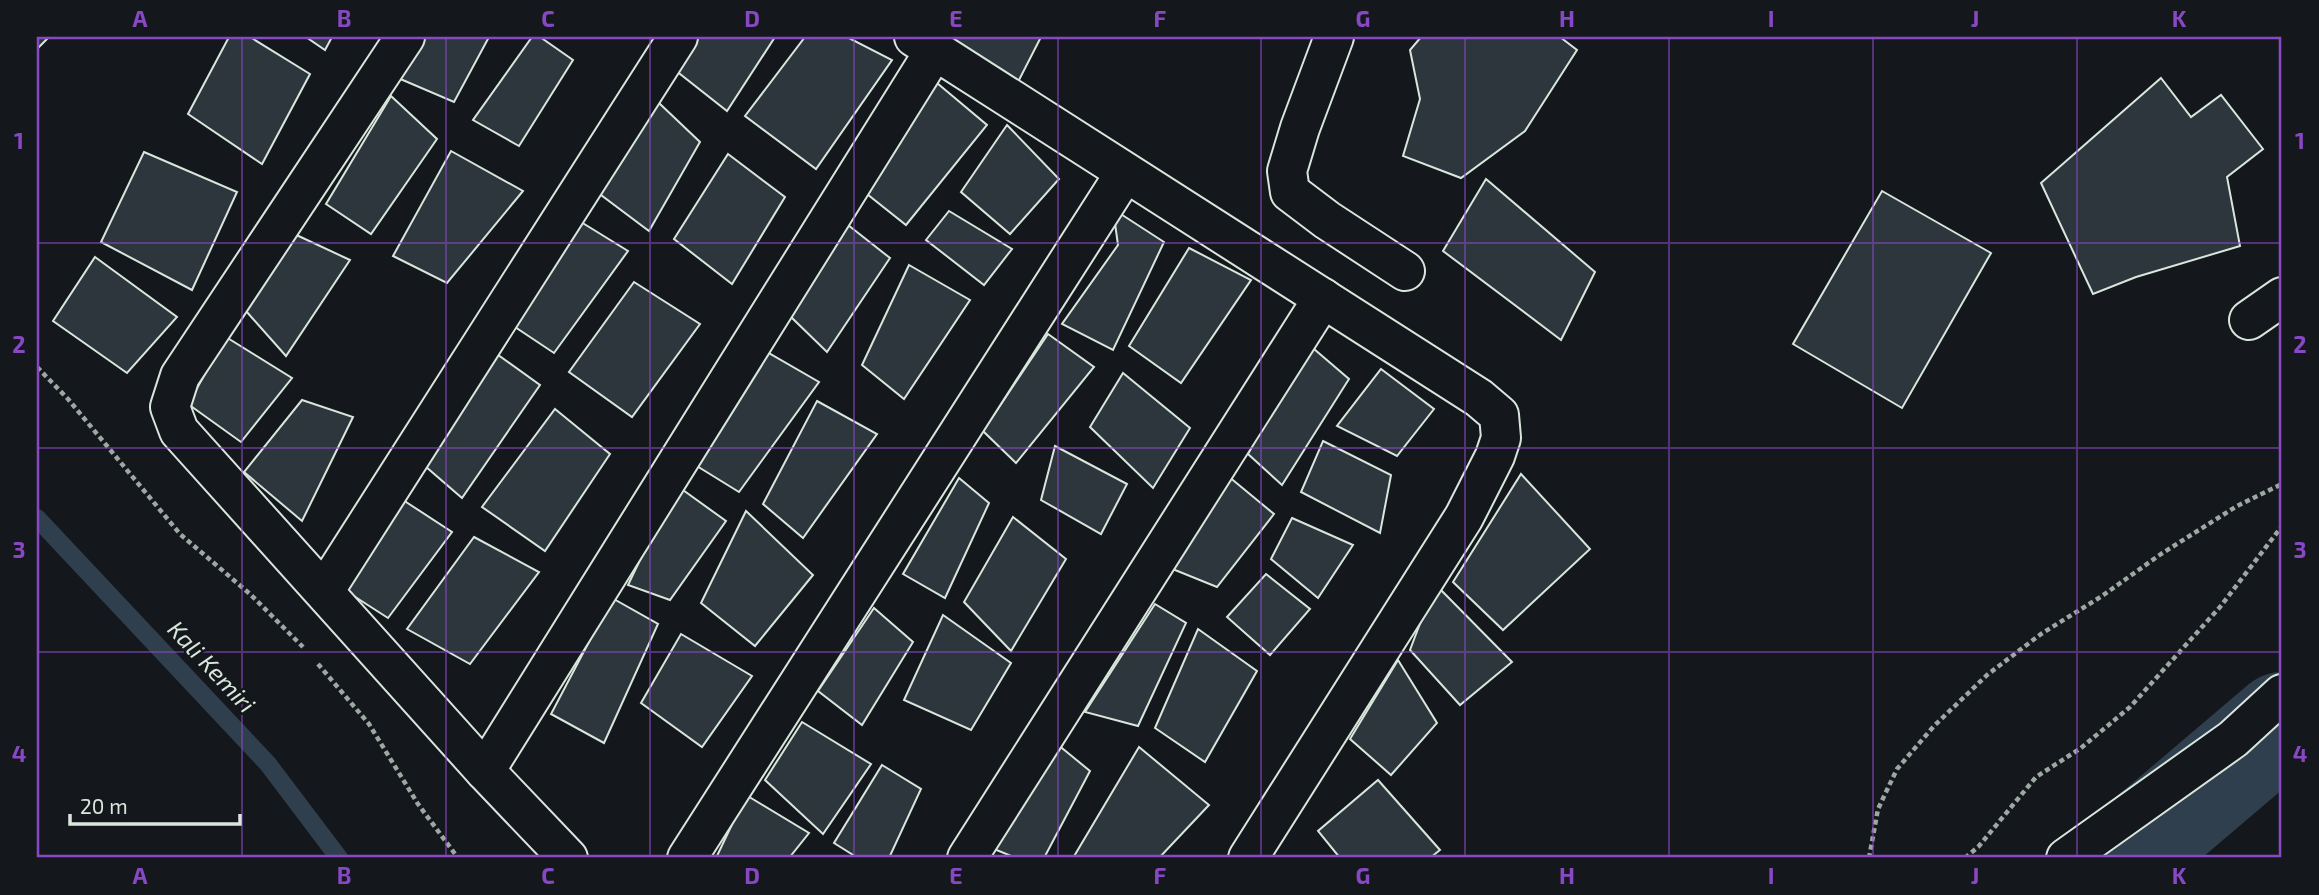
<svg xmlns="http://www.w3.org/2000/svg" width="2319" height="895" viewBox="0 0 2319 895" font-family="'Exo 2',sans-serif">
<rect width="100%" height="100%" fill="#14181c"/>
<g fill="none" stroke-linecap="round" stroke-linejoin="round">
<path stroke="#2f3f4d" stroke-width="18" d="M 37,518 L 268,764 L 339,858"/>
<path stroke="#2f3f4d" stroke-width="102" d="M 2123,858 L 2282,723"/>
</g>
<g fill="#2c363c" stroke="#d8e6dc" stroke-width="2">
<path d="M 37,37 L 49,37 L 37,49 Z"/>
<path d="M 229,37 L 250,37 L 310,74 L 262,164 L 188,114 Z"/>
<path d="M 306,37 L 332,37 L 325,50 Z"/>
<path d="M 426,37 L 489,37 L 454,102 L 398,78 Z"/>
<path d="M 532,37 L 540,37 L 573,60 L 519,146 L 473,120 Z"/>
<path d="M 698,37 L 775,37 L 727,111 L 675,70 Z"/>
<path d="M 805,37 L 847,37 L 892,60 L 816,169 L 745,116 Z"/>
<path d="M 924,37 L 1041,37 L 1018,82 Z"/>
<path d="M 1421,37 L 1560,37 L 1577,50 L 1525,131 L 1461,178 L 1403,156 L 1420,99 L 1410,50 Z"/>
<path d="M 2161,78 L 2191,117 L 2221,95 L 2263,149 L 2227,177 L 2240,246 L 2136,277 L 2093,294 L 2041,183 Z"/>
<path d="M 937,83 L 987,125 L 906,225 L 867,194 Z"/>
<path d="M 391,96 L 437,139 L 371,234 L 326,204 Z"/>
<path d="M 659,103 L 700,142 L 649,231 L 597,192 Z"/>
<path d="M 1007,125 L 1059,179 L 1010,234 L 961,192 Z"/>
<path d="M 451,151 L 523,191 L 447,283 L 393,256 Z"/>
<path d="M 144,152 L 237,192 L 192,290 L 101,242 Z"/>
<path d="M 728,154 L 785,197 L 732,284 L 674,239 Z"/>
<path d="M 1486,179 L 1595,272 L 1561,340 L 1443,251 Z"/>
<path d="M 1882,191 L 1991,253 L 1902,408 L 1793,344 Z"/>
<path d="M 1113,209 L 1164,242 L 1113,350 L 1062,324 L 1118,245 Z"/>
<path d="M 949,211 L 1012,249 L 984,285 L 926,240 Z"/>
<path d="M 581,222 L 628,251 L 554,353 L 515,327 Z"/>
<path d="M 848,225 L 890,258 L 827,352 L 790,316 Z"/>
<path d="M 290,232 L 350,260 L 286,356 L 246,311 Z"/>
<path d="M 1189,248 L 1251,280 L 1181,383 L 1129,346 Z"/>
<path d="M 95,257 L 177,317 L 127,373 L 53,321 Z"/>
<path d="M 909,265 L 970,300 L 904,399 L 862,365 Z"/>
<path d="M 634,282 L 700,324 L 632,417 L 569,372 Z"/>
<path d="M 1048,334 L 1094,367 L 1016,463 L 983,431 Z"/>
<path d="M 226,337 L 292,378 L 241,442 L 188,404 Z"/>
<path d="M 1307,343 L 1349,379 L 1282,485 L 1248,454 Z"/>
<path d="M 762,349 L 819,382 L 739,492 L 692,463 Z"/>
<path d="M 494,352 L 540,385 L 462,498 L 425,466 Z"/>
<path d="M 1381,369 L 1434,409 L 1397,456 L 1337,426 Z"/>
<path d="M 1123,373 L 1190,428 L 1153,488 L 1090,427 Z"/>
<path d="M 302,400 L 353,417 L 302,521 L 244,472 Z"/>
<path d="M 817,401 L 877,434 L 803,538 L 763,504 Z"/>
<path d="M 555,409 L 610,454 L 545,551 L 482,507 Z"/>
<path d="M 1323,441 L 1391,475 L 1380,533 L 1301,492 Z"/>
<path d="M 1055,446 L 1127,484 L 1101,534 L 1041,500 Z"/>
<path d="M 1521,474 L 1590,549 L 1503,630 L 1453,582 Z"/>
<path d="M 1228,476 L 1274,514 L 1217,587 L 1170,568 Z"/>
<path d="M 959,478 L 989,503 L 945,598 L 903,574 Z"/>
<path d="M 676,485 L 726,521 L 670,600 L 628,585 Z"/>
<path d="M 403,500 L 452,532 L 388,618 L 346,591 Z"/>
<path d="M 746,511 L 813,575 L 755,646 L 701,603 Z"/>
<path d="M 1013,517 L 1066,559 L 1011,651 L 964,602 Z"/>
<path d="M 1292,518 L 1353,545 L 1318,598 L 1271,559 Z"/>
<path d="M 474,537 L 539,572 L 470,664 L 407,629 Z"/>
<path d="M 1266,574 L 1310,609 L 1270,655 L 1227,617 Z"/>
<path d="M 1435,584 L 1512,662 L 1460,705 L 1410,650 Z"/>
<path d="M 612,598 L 658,624 L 604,743 L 551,714 Z"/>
<path d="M 1155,604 L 1186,623 L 1138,726 L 1085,712 Z"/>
<path d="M 874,608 L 913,642 L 862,725 L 818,691 Z"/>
<path d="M 943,615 L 1011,663 L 971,730 L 904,700 Z"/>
<path d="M 1198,629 L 1257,671 L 1205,762 L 1155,728 Z"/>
<path d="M 681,634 L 752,676 L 702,747 L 641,703 Z"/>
<path d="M 1398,660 L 1437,723 L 1391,775 L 1350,739 Z"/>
<path d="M 802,722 L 871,764 L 823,834 L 765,780 Z"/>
<path d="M 1057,744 L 1090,771 L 1044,858 L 1016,858 L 994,849 Z"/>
<path d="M 1139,747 L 1209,805 L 1159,858 L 1073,858 Z"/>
<path d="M 882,765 L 921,789 L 889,858 L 858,858 L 834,843 Z"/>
<path d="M 1378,780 L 1440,850 L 1430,858 L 1340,858 L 1318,831 Z"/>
<path d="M 746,795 L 809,833 L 789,858 L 716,858 Z"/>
</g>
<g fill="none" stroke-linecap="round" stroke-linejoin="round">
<defs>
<g id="street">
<path d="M 405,37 L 180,376 L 170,407 L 179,431 L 485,771 L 568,858"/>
<path d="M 914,37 L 1479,398 L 1499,415 L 1501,438 L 1495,456 L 1464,517 L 1248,858"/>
<path d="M 1334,37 L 1300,128 L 1287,171 L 1290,192 L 1327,220 L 1405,271"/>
<path d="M 2249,320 L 2282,297"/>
<path d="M 325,590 L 678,37"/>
<path d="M 485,771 L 935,50"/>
<path d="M 687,858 L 1125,173"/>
<path d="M 967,858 L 1323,298"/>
<path d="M 2066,858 L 2233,739 L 2282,694"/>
</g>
</defs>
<use href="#street" stroke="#d8e6dc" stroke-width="42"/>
<g stroke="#9da8a2" stroke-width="4.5" stroke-dasharray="5 3.5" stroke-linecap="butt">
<path d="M 37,367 L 68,399 L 180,534 L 250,594 L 303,647"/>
<path d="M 318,664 L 369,724 L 418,804 L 458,858"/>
<path d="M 1869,858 L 1878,809 L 1897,769 L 1934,726 L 1987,675 L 2041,634 L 2102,596 L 2161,554 L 2237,506 L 2282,484"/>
<path d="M 1965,858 L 1979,846 L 2036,777 L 2081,748 L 2130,707 L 2220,607 L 2282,526"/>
</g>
<use href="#street" stroke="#14181c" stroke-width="38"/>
</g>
<path fill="none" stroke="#8948c3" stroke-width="2" stroke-opacity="0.55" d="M 242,37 L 242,858M 446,37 L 446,858M 650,37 L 650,858M 854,37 L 854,858M 1058,37 L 1058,858M 1261,37 L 1261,858M 1465,37 L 1465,858M 1669,37 L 1669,858M 1873,37 L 1873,858M 2077,37 L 2077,858M 37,243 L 2282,243M 37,448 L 2282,448M 37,652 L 2282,652"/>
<g text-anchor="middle" stroke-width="5" stroke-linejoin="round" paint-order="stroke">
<g font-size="24" font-style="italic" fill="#d8e6dc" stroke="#14181c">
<text transform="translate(211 667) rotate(47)" y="8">Kali Kemiri</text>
</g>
</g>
<rect width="2319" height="895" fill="none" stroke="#14181c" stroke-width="77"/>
<path d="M70 814v10h170v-10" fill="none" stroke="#d8e6dc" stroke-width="3.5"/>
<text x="80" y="814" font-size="21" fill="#d8e6dc" stroke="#14181c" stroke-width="5" paint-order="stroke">20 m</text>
<rect x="38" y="38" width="2242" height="818" fill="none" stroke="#8948c3" stroke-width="2.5"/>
<g font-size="23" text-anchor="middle" font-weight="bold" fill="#8948c3">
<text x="140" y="27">A</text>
<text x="344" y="27">B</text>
<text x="548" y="27">C</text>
<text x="752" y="27">D</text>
<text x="956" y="27">E</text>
<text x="1160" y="27">F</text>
<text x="1363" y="27">G</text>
<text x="1567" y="27">H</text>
<text x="1771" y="27">I</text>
<text x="1975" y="27">J</text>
<text x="2179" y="27">K</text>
<text x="19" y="149">1</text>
<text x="2300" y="149">1</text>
<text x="19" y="353">2</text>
<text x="2300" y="353">2</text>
<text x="19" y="558">3</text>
<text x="2300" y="558">3</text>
<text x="19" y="762">4</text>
<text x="2300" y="762">4</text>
<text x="140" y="884">A</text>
<text x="344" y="884">B</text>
<text x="548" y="884">C</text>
<text x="752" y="884">D</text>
<text x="956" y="884">E</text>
<text x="1160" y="884">F</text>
<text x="1363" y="884">G</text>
<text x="1567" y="884">H</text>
<text x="1771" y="884">I</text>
<text x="1975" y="884">J</text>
<text x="2179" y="884">K</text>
</g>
</svg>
